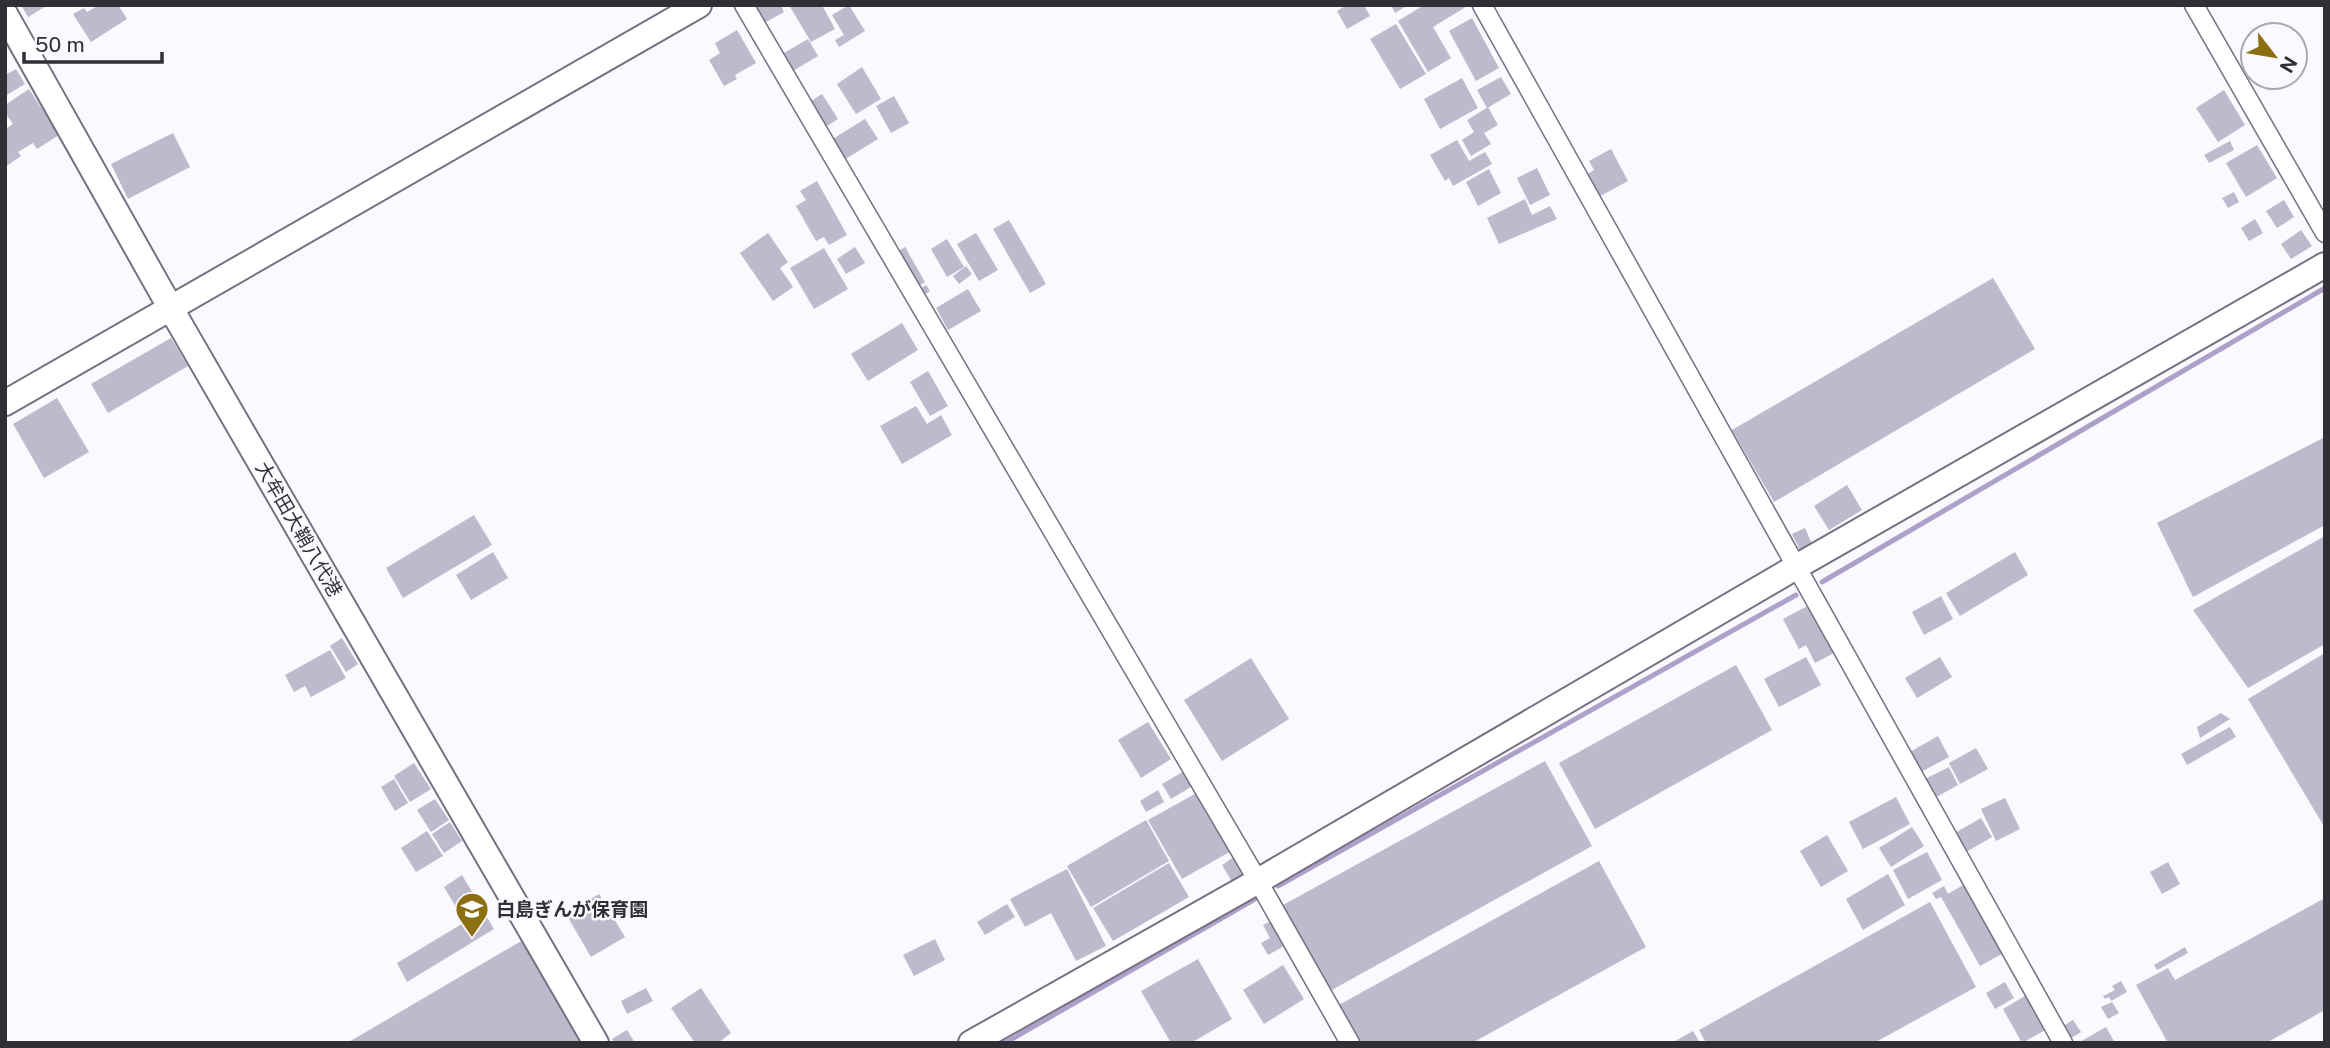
<svg xmlns="http://www.w3.org/2000/svg" width="2330" height="1048" viewBox="0 0 2330 1048" font-family="'Public Sans','Noto Sans JP',sans-serif">
<rect width="100%" height="100%" fill="#faf9fd"/>
<g fill="none" stroke-linecap="round" stroke-linejoin="round">
<g stroke="#aea1c9" stroke-width="5">
<path d="M 1822,582 L 2325,288"/>
<path d="M 1278,886 L 1796,595"/>
<path d="M 1005,1043 L 1255,899"/>
</g>
</g>
<g fill="#beb9cc">
<path d="M 21,5 L 48,5 L 28,17 Z"/>
<path d="M 99,5 L 118,5 L 127,19 L 91,42 L 73,14 L 84,8 L 87,12 Z"/>
<path d="M 742,5 L 781,5 L 784,12 L 755,28 Z"/>
<path d="M 789,5 L 822,5 L 835,29 L 811,42 Z"/>
<path d="M 849,5 L 865,31 L 839,47 L 835,40 L 844,35 L 832,15 Z"/>
<path d="M 1347,5 L 1364,5 L 1370,16 L 1347,29 L 1337,11 Z"/>
<path d="M 1391,5 L 1408,5 L 1395,13 Z"/>
<path d="M 1424,5 L 1469,5 L 1433,27 L 1451,58 L 1428,72 L 1398,21 Z"/>
<path d="M 1472,18 L 1499,68 L 1476,81 L 1449,31 Z"/>
<path d="M 1396,24 L 1426,74 L 1400,89 L 1370,39 Z"/>
<path d="M 737,30 L 756,63 L 735,75 L 737,79 L 724,86 L 709,60 L 720,53 L 715,43 Z"/>
<path d="M 808,39 L 818,56 L 781,78 L 770,61 Z"/>
<path d="M 862,67 L 881,99 L 856,114 L 837,84 Z"/>
<path d="M 16,69 L 25,84 L 5,96 L 5,75 Z"/>
<path d="M 1501,77 L 1511,94 L 1487,108 L 1477,90 Z"/>
<path d="M 1462,78 L 1478,108 L 1440,129 L 1424,99 Z"/>
<path d="M 29,89 L 59,135 L 37,149 L 33,143 L 18,152 L 21,156 L 5,167 L 5,129 L 13,124 L 5,113 L 5,105 Z"/>
<path d="M 2224,90 L 2245,125 L 2218,142 L 2196,108 Z"/>
<path d="M 822,94 L 838,119 L 813,135 L 797,110 Z"/>
<path d="M 894,96 L 909,123 L 891,133 L 876,106 Z"/>
<path d="M 1488,107 L 1498,125 L 1484,133 L 1491,144 L 1471,156 L 1462,140 L 1474,132 L 1467,120 Z"/>
<path d="M 865,119 L 878,139 L 831,168 L 818,148 Z"/>
<path d="M 173,133 L 190,167 L 128,199 L 111,164 Z"/>
<path d="M 1457,140 L 1469,161 L 1485,152 L 1492,164 L 1453,186 L 1449,178 L 1445,181 L 1430,155 Z"/>
<path d="M 2230,141 L 2234,150 L 2209,163 L 2204,155 Z"/>
<path d="M 2257,145 L 2277,178 L 2246,197 L 2226,163 Z"/>
<path d="M 1611,149 L 1628,181 L 1593,200 L 1581,178 L 1594,170 L 1589,161 Z"/>
<path d="M 1537,168 L 1550,195 L 1530,205 L 1517,178 Z"/>
<path d="M 1489,169 L 1501,193 L 1478,206 L 1466,182 Z"/>
<path d="M 817,181 L 847,235 L 829,245 L 824,237 L 816,241 L 796,206 L 806,200 L 800,191 Z"/>
<path d="M 2234,192 L 2239,202 L 2228,208 L 2222,198 Z"/>
<path d="M 1525,199 L 1532,215 L 1550,206 L 1557,219 L 1499,244 L 1487,218 Z"/>
<path d="M 2284,200 L 2294,217 L 2277,228 L 2266,211 Z"/>
<path d="M 2255,219 L 2263,233 L 2249,241 L 2241,228 Z"/>
<path d="M 1009,220 L 1046,284 L 1030,293 L 993,229 Z"/>
<path d="M 2301,230 L 2312,246 L 2291,259 L 2281,244 Z"/>
<path d="M 768,233 L 788,262 L 780,268 L 793,287 L 773,301 L 740,253 Z"/>
<path d="M 976,233 L 998,270 L 979,281 L 957,244 Z"/>
<path d="M 947,239 L 964,267 L 947,277 L 931,249 Z"/>
<path d="M 855,247 L 865,263 L 846,274 L 837,259 Z"/>
<path d="M 905,247 L 925,282 L 904,295 L 884,260 Z"/>
<path d="M 824,248 L 848,289 L 814,309 L 790,268 Z"/>
<path d="M 966,266 L 972,274 L 959,284 L 953,276 Z"/>
<path d="M 1993,278 L 2035,349 L 1774,502 L 1732,430 Z"/>
<path d="M 926,285 L 930,291 L 911,303 L 907,297 Z"/>
<path d="M 968,289 L 981,311 L 948,330 L 936,308 Z"/>
<path d="M 902,323 L 918,350 L 868,381 L 851,354 Z"/>
<path d="M 171,338 L 188,366 L 108,413 L 91,384 Z"/>
<path d="M 928,371 L 948,406 L 930,416 L 910,382 Z"/>
<path d="M 57,398 L 89,452 L 44,478 L 13,424 Z"/>
<path d="M 916,406 L 927,424 L 941,415 L 952,435 L 902,464 L 880,426 Z"/>
<path d="M 2325,437 L 2325,525 L 2193,597 L 2157,523 Z"/>
<path d="M 1847,485 L 1862,510 L 1829,530 L 1814,506 Z"/>
<path d="M 474,515 L 492,545 L 403,598 L 386,568 Z"/>
<path d="M 1805,528 L 1812,544 L 1800,550 L 1792,534 Z"/>
<path d="M 2325,536 L 2325,644 L 2248,688 L 2193,610 Z"/>
<path d="M 493,552 L 508,578 L 471,600 L 456,575 Z"/>
<path d="M 2015,552 L 2028,575 L 1960,616 L 1946,593 Z"/>
<path d="M 1941,596 L 1953,619 L 1924,635 L 1912,612 Z"/>
<path d="M 1809,605 L 1834,653 L 1815,663 L 1806,645 L 1799,649 L 1783,619 Z"/>
<path d="M 342,638 L 358,664 L 346,672 L 330,646 Z"/>
<path d="M 330,650 L 346,678 L 311,697 L 305,686 L 294,692 L 285,675 Z"/>
<path d="M 2325,653 L 2325,828 L 2248,699 Z"/>
<path d="M 1806,657 L 1821,685 L 1779,707 L 1764,679 Z"/>
<path d="M 1940,657 L 1952,677 L 1917,698 L 1905,678 Z"/>
<path d="M 1251,658 L 1289,719 L 1222,761 L 1184,700 Z"/>
<path d="M 1736,665 L 1772,730 L 1595,829 L 1559,763 Z"/>
<path d="M 2221,713 L 2230,719 L 2200,738 L 2197,727 Z"/>
<path d="M 1148,722 L 1171,759 L 1141,778 L 1118,740 Z"/>
<path d="M 2230,727 L 2236,737 L 2187,765 L 2181,754 Z"/>
<path d="M 1938,736 L 1949,757 L 1921,772 L 1910,752 Z"/>
<path d="M 1976,748 L 1988,769 L 1960,784 L 1949,763 Z"/>
<path d="M 1545,761 L 1592,846 L 1330,991 L 1283,905 Z"/>
<path d="M 414,763 L 431,789 L 410,802 L 394,776 Z"/>
<path d="M 1949,767 L 1958,785 L 1933,799 L 1923,780 Z"/>
<path d="M 1186,770 L 1194,785 L 1171,799 L 1162,784 Z"/>
<path d="M 394,779 L 408,803 L 395,811 L 381,787 Z"/>
<path d="M 1158,790 L 1164,802 L 1146,812 L 1140,801 Z"/>
<path d="M 1200,791 L 1233,850 L 1182,879 L 1148,820 Z"/>
<path d="M 1896,797 L 1910,824 L 1863,849 L 1849,822 Z"/>
<path d="M 2005,798 L 2020,829 L 1996,841 L 1981,809 Z"/>
<path d="M 435,799 L 449,820 L 431,832 L 417,810 Z"/>
<path d="M 1981,818 L 1992,837 L 1966,852 L 1955,833 Z"/>
<path d="M 1146,820 L 1169,861 L 1091,907 L 1067,866 Z"/>
<path d="M 450,822 L 462,841 L 444,853 L 432,834 Z"/>
<path d="M 1912,827 L 1924,846 L 1891,867 L 1879,848 Z"/>
<path d="M 427,831 L 443,856 L 416,872 L 401,848 Z"/>
<path d="M 1827,835 L 1848,871 L 1821,887 L 1800,851 Z"/>
<path d="M 1927,852 L 1942,880 L 1908,899 L 1893,870 Z"/>
<path d="M 1234,857 L 1244,874 L 1232,882 L 1222,865 Z"/>
<path d="M 1599,861 L 1646,947 L 1472,1043 L 1357,1043 L 1337,1006 Z"/>
<path d="M 2168,862 L 2180,884 L 2162,894 L 2150,872 Z"/>
<path d="M 1169,863 L 1189,897 L 1113,941 L 1093,908 Z"/>
<path d="M 1067,869 L 1106,946 L 1076,961 L 1051,913 L 1025,927 L 1010,899 Z"/>
<path d="M 1888,874 L 1905,905 L 1863,930 L 1846,899 Z"/>
<path d="M 462,875 L 494,929 L 407,982 L 397,963 L 465,922 L 444,887 Z"/>
<path d="M 1968,882 L 2007,951 L 1980,966 L 1941,897 L 1936,899 L 1932,893 L 1944,886 L 1948,894 Z"/>
<path d="M 599,894 L 625,937 L 591,957 L 566,914 Z"/>
<path d="M 2325,898 L 2325,1010 L 2266,1043 L 2168,1043 L 2136,985 L 2168,968 L 2175,980 Z"/>
<path d="M 1930,902 L 1976,987 L 1874,1043 L 1706,1043 L 1699,1030 Z"/>
<path d="M 1007,904 L 1015,917 L 985,935 L 977,922 Z"/>
<path d="M 1271,921 L 1284,946 L 1268,955 L 1261,943 L 1270,938 L 1263,925 Z"/>
<path d="M 935,939 L 945,960 L 914,976 L 903,955 Z"/>
<path d="M 523,940 L 582,1043 L 347,1043 Z"/>
<path d="M 2185,947 L 2188,953 L 2157,970 L 2154,965 Z"/>
<path d="M 1198,959 L 1232,1019 L 1191,1043 L 1171,1043 L 1141,991 Z"/>
<path d="M 1283,965 L 1304,999 L 1264,1024 L 1243,990 Z"/>
<path d="M 2121,981 L 2127,992 L 2111,1001 L 2109,997 L 2105,999 L 2103,996 L 2115,990 L 2112,986 Z"/>
<path d="M 2005,982 L 2014,998 L 1995,1009 L 1986,993 Z"/>
<path d="M 646,988 L 653,1001 L 627,1014 L 621,1001 Z"/>
<path d="M 701,988 L 731,1033 L 718,1043 L 695,1043 L 671,1008 Z"/>
<path d="M 2030,993 L 2049,1028 L 2022,1043 L 2003,1009 Z"/>
<path d="M 2112,1002 L 2119,1013 L 2108,1019 L 2101,1007 Z"/>
<path d="M 2073,1020 L 2081,1032 L 2071,1038 L 2063,1026 Z"/>
<path d="M 2106,1027 L 2115,1043 L 2078,1043 Z"/>
<path d="M 627,1030 L 635,1043 L 615,1043 L 612,1039 Z"/>
<path d="M 1693,1031 L 1700,1043 L 1672,1043 Z"/>
</g>
<g fill="none" stroke-linecap="round" stroke-linejoin="round">
<defs>
<g id="street">
<path d="M 744,5 L 1258,881 L 1350,1043"/>
<path d="M 1482,5 L 2063,1043"/>
<path d="M 2194,5 L 2325,233"/>
</g>
<g id="secondary">
<path d="M 5,14 L 170,307 L 596,1043"/>
<path d="M 5,403 L 699,5"/>
<path d="M 971,1043 L 1258,881 L 1796,567 L 2325,265"/>
</g>
</defs>
<use href="#street" stroke="#767082" stroke-width="21"/>
<use href="#secondary" stroke="#767082" stroke-width="28"/>
<use href="#street" stroke="#fff" stroke-width="18"/>
<use href="#secondary" stroke="#fff" stroke-width="24"/>
</g>
<defs>
<symbol id="school-pin" viewBox="-11 -11 22 30"><path d="M0 17L-7.5 6A9.5 9.5 0 1 1 7.5 6Z" fill="#8c6f11" stroke="#faf9fd"/><path d="M0-5L7-2L0 1L-7-2ZM-4 1L0 2.5L4 1V4Q0 6-4 4Z" fill="#fff"/></symbol>
</defs>
<g fill-rule="evenodd">
<use href="#school-pin" x="453" y="890" width="38" height="52"/>
</g>
<g text-anchor="middle" stroke-width="5" stroke-linejoin="round" paint-order="stroke">
<g font-size="19" fill="#312e36" stroke="#faf9fd">
<text transform="translate(299 529) rotate(60)" y="7">大牟田大鞘八代港</text>
</g>
<g font-size="19" font-weight="bold" fill="#312e36" stroke="#faf9fd" text-anchor="start">
<text x="496" y="916">白島ぎんが保育園</text>
</g>
</g>
<rect width="2330" height="1048" fill="none" stroke="#312e36" stroke-width="14"/>
<g transform="translate(2274 56) rotate(121)"><circle r="33" fill="#faf9fd" stroke="#aaa8ad" stroke-width="2"/>
<path d="M0-5L12 26L0 18L-12 26Z" fill="#8c6f11"/>
<text y="-10" font-size="19" font-weight="bold" text-anchor="middle" fill="#312e36">N</text>
</g>
<path d="M24 52v10h138v-10" fill="none" stroke="#312e36" stroke-width="3.5"/>
<text x="35" y="52" font-size="21" fill="#312e36" stroke="#faf9fd" stroke-width="5" paint-order="stroke">50 m</text>
</svg>
